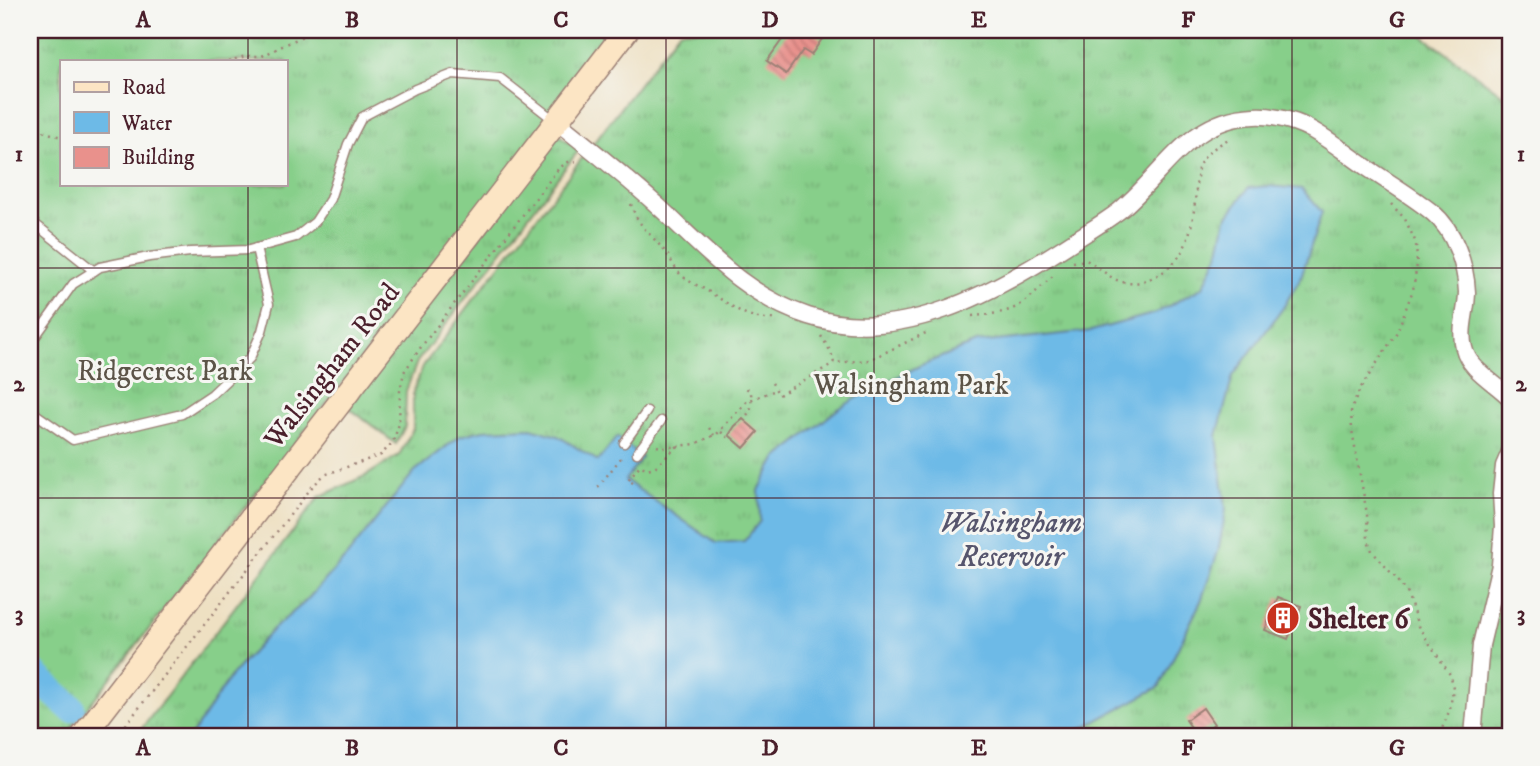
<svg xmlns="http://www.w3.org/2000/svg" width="1540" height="766" viewBox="0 0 1540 766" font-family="'IM FELL DW Pica',serif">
<defs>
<pattern id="grass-tufts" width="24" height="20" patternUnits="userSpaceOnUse" patternTransform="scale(1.75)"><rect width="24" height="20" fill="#87cf8a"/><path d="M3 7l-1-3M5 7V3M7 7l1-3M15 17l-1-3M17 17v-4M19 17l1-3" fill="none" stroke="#76b177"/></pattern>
<pattern id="building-back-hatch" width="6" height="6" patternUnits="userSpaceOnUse" patternTransform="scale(1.75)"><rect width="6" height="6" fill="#e9918c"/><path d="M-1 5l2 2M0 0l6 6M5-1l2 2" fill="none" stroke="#bf7673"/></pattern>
</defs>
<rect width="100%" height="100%" fill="#f6f6f2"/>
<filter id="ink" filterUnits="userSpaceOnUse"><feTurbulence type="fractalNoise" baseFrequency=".0143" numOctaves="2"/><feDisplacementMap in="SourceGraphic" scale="14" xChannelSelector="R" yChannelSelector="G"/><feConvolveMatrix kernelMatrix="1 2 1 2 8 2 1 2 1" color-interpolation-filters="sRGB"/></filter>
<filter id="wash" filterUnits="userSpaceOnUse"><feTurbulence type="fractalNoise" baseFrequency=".00686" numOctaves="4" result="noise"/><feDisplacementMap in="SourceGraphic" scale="28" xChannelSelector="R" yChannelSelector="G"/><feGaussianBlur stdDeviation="1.57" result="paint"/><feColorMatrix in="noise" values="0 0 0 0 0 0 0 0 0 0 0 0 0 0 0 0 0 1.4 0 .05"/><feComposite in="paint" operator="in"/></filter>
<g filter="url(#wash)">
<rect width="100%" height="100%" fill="#eee0c2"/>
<g fill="url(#grass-tufts)" stroke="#68775a" stroke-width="2" fill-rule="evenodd">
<path d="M 30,30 L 620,30 L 65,736 L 30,736 ZM 61,61 L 285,61 L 285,184 L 61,184 Z"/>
<path d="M 680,30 L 1415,30 L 1510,100 L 1510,736 L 136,736 L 319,497 L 367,475 L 399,455 L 413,429 L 413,392 L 423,366 Z"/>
<path d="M 558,134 L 579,150 L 417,362 L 406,391 L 405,426 L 396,444 L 348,407 Z"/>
</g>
<path fill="#6dbae7" stroke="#5c6c89" stroke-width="2" d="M 1268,186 L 1302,189 L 1322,212 L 1301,277 L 1283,308 L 1233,376 L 1217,436 L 1226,510 L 1218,552 L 1201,601 L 1159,687 L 1068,736 L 191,736 L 230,677 L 273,629 L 305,602 L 347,556 L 415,471 L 460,436 L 483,430 L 531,428 L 558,436 L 598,461 L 617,437 L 642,457 L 625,480 L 716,543 L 744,541 L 760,521 L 759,490 L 776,459 L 838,409 L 873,389 L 921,365 L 976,343 L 1091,331 L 1156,313 L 1203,287 L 1218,255 L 1226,219 L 1248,188 Z"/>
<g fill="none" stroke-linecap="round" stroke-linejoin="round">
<path stroke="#6dbae7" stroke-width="28" d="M 30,671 L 71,708"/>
</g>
<g id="blocks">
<g fill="url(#building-back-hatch)">
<path d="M 789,30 L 809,30 L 822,39 L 811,55 L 803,50 L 786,74 L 767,61 Z"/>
<path d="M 743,419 L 758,432 L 744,448 L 729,435 L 735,426 Z"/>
<path d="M 1278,597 L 1301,606 L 1288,639 L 1265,630 Z"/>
<path d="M 1203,708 L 1214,724 L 1197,736 L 1186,720 Z"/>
</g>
</g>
</g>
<g filter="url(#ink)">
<use href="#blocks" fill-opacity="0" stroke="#9c8076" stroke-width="2"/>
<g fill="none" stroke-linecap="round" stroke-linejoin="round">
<defs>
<g id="lane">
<path d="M 30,220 L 94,271"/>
<path d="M 30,344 L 73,284 L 100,267 L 149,257 L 190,252 L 249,250 L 296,237 L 315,222 L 330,199 L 348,144 L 362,117 L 415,89 L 453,74 L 500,78 L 554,120"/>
<path d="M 30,410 L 73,440 L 182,414 L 212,394 L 250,358 L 262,331 L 269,304 L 256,248"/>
<path d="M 624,443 L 647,411"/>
<path d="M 637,453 L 661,421"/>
</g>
<g id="street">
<path d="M 556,121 C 591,149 625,176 658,206 C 706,250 744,295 808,316 C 898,346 993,293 1066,246 C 1084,234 1102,224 1119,211 C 1164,175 1187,119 1254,116 C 1271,115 1293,120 1308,128 C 1328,138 1347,154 1366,167 C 1388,182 1412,196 1433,213 C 1454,230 1466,266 1467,292 C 1467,311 1459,329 1464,348 C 1469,370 1496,383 1510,398"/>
<path d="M 1473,736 L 1481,645 L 1500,565 L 1503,526 L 1501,494 L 1504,466 L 1510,452"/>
</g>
<path id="secondary" d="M 83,736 L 627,30"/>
</defs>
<use href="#lane" stroke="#9c8076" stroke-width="11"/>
<use href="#street" stroke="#9c8076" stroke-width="19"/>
<use href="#secondary" stroke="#9c8076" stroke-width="26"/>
<g stroke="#9c8076" stroke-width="2.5" stroke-dasharray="2 5" stroke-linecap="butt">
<path d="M 228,61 L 246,56 L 262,56 L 315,30"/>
<path d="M 30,127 L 61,137"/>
<path d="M 631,204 C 638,226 648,231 662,248 C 670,256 673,267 681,275 C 691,284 703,287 714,295 C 734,307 747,320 773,319"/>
<path d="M 1391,204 L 1405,219 L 1416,243 L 1417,264 L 1413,290 L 1397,332 L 1360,389 L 1351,410 L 1352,430 L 1367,514 L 1368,540 L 1372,551 L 1400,583 L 1408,596 L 1418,626 L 1451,676 L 1453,688 L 1450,709 L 1439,736"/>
<path d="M 1073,262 L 1086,260 C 1099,266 1109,279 1123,282 C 1131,285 1141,282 1149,279 C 1197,261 1193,211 1198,168 C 1204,153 1217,146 1230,138"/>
<path d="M 972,316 C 1024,312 1020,305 1056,273"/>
<path d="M 821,336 L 831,352 L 834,363 L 869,360 L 930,331"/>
<path d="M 772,383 L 779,395 L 834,363"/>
<path d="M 742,420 C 752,411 752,408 751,392 L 745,387"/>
<path d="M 709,428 L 714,435"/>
<path d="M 721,432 L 727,437 L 730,434"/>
<path d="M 657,446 L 663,448 L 695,444 L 717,434 L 747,401 L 776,390"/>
<path d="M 633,483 L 628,480 L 640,465 L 647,469 L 655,467 L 679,445"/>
<path d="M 598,487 L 624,454"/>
<path d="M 117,736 L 312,487 L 324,475 L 381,455 L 393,442 L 399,424 L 400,391 L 404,372 L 421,347 L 559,168 L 570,161 L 581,162"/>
</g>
<use href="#lane" stroke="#fff" stroke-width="8"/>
<use href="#street" stroke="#fff" stroke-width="16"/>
<use href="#secondary" stroke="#fce5c4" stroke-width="23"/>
</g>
</g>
<path fill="none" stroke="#4a1f2b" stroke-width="2" stroke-opacity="0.55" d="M 248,30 L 248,61M 457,30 L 457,736M 666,30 L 666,736M 874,30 L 874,736M 1084,30 L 1084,736M 1292,30 L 1292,736M 248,184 L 248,736M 30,268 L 1510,268M 30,498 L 1510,498"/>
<defs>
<symbol id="building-disc" viewBox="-11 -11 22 22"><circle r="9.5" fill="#c8321e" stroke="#f6f6f2"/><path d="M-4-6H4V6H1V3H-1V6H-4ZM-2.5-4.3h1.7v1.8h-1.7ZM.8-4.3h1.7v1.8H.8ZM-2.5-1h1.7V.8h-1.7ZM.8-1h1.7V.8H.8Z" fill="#fff"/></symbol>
</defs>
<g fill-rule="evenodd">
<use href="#building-disc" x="1264" y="599" width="38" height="38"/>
</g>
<g text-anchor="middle" stroke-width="6" stroke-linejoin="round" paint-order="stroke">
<g font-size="28" fill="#4a1f2b" stroke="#f6f6f2">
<text transform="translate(331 365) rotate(-52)" y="10">Walsingham Road</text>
</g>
<g font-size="28" fill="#5c5448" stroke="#f6f6f2">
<text x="165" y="380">Ridgecrest Park</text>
<text x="911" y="394">Walsingham Park</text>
</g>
<g font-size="28" font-weight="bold" fill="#4a1f2b" stroke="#f6f6f2" text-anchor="start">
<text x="1308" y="628">Shelter 6</text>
</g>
<g font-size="30" font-style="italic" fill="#56556d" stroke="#f6f6f2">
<text x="1011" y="532">Walsingham<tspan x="1011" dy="34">Reservoir</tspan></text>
</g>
</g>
<rect width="1540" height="766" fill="none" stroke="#f6f6f2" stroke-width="77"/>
<rect x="60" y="60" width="228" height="126" fill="#f6f6f2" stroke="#b1a0a2" stroke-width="2"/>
<rect x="74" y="82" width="35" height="10" fill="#fce5c4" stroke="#b1a0a2" stroke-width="2"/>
<text x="122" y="94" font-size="21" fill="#4a1f2b">Road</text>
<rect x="74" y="112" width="35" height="21" fill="#6dbae7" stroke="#b1a0a2" stroke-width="2"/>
<text x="122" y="130" font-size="21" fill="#4a1f2b">Water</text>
<rect x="74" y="147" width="35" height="21" fill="#e9918c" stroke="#b1a0a2" stroke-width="2"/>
<text x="122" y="164" font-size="21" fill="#4a1f2b">Building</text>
<rect x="38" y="38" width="1464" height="690" fill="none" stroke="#4a1f2b" stroke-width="2.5"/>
<g font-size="23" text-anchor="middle" font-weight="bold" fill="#4a1f2b">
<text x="143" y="27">A</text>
<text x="352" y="27">B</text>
<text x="561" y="27">C</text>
<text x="770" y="27">D</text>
<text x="979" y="27">E</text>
<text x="1188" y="27">F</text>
<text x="1397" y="27">G</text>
<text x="19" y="161">1</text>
<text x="1521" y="161">1</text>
<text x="19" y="391">2</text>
<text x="1521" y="391">2</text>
<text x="19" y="621">3</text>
<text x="1521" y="621">3</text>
<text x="143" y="755">A</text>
<text x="352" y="755">B</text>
<text x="561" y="755">C</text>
<text x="770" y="755">D</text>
<text x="979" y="755">E</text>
<text x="1188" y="755">F</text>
<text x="1397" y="755">G</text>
</g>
</svg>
